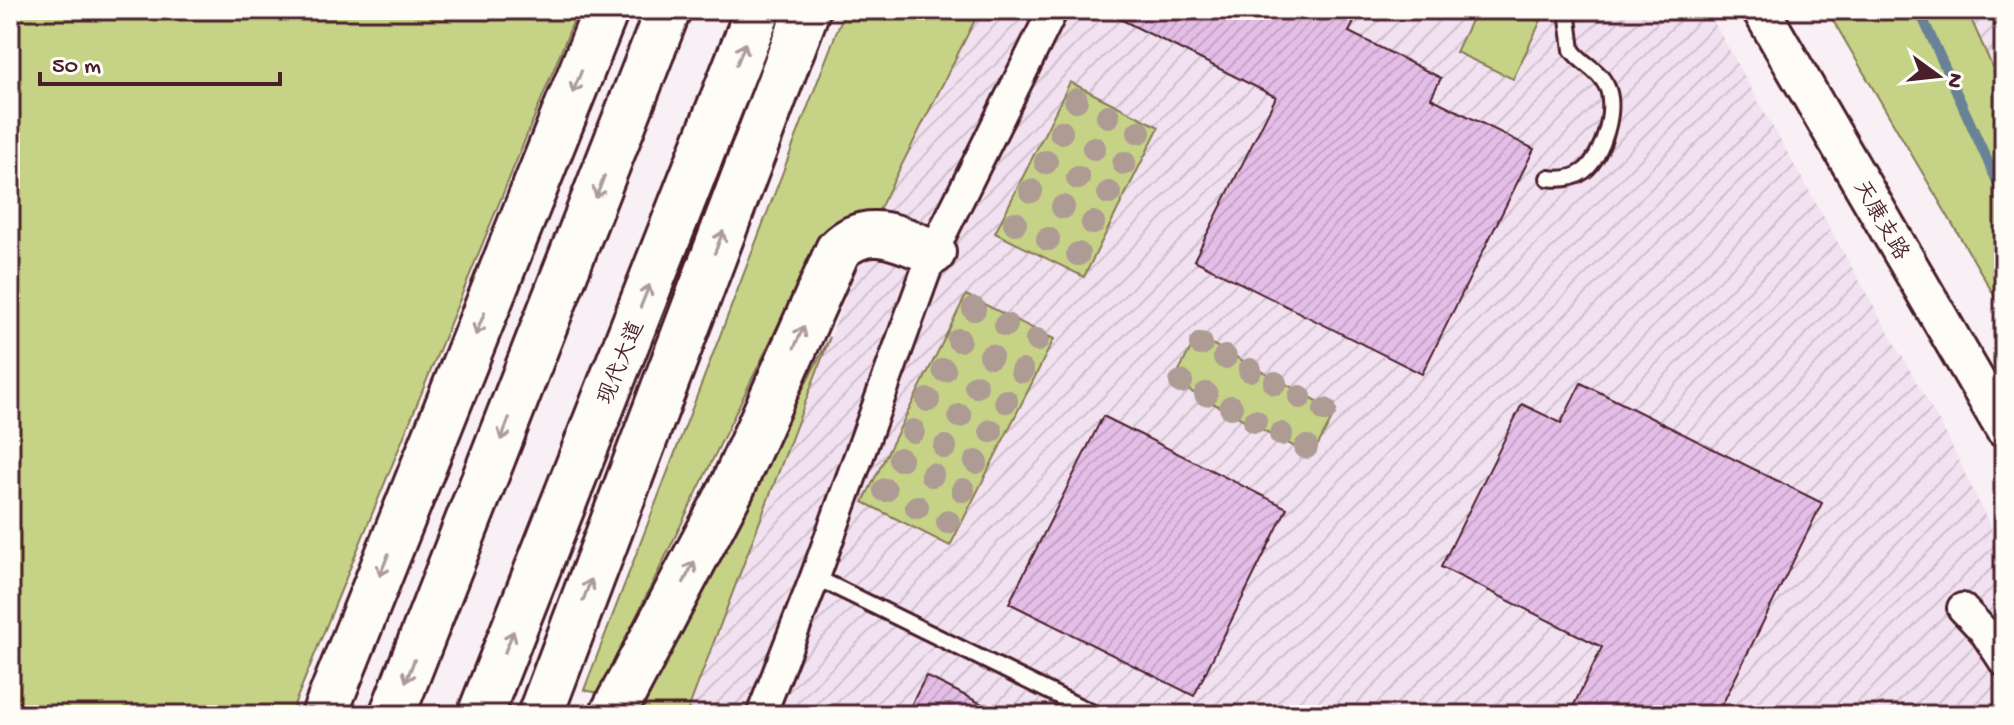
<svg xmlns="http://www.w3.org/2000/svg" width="2014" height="725" viewBox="0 0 2014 725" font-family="'Gochi Hand','LXGW WenKai TC',sans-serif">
<defs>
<pattern id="industrial-furrows" width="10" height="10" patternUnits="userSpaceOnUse" patternTransform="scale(2)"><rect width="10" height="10" fill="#f2e1f0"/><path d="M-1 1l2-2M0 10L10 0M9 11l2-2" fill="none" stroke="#d1c1ce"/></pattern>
<pattern id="building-hatch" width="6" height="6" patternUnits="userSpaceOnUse" patternTransform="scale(2)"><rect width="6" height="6" fill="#e4bee7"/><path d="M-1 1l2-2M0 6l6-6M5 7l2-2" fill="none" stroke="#c5a3c6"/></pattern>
</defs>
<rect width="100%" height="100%" fill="#f8f0f4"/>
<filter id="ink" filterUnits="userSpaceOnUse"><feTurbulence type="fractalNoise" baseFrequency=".0125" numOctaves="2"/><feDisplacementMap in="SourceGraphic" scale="16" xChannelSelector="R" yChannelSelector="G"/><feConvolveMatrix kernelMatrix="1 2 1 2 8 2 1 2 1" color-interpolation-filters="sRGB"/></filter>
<g filter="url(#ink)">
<g fill="url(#industrial-furrows)">
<path d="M 980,10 L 1707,10 L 1948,438 L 2004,555 L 2004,715 L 686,715 L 878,212 Z"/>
<path d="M 1967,10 L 2004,10 L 2004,93 Z"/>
</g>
<g fill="#c6d386" stroke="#887958" stroke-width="2">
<path d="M 10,10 L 578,10 L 290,715 L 10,715 Z"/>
<path d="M 845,10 L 980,10 L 878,212 L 842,220 L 824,231 L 599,693 L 584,690 Z"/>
<path d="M 1476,10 L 1546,10 L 1513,79 L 1456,52 Z"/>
<path d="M 1827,10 L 1967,10 L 2004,93 L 2004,312 Z"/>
<path d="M 1070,82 L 1159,127 L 1084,277 L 995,233 Z"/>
<path d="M 966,295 L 1054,339 L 950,546 L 863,502 Z"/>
<path d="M 1197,336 L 1336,411 L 1312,456 L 1173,382 Z"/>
<path d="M 830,337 L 686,715 L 632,715 Z"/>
</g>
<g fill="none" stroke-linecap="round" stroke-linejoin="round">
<path stroke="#698297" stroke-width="10" d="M 1919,10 L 2004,197"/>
</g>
<g fill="url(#building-hatch)" stroke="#4a1f2b" stroke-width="2">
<path d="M 1102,10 L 1360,10 L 1349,32 L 1441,78 L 1431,98 L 1534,149 L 1422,374 L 1194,260 L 1276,97 Z"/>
<path d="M 1581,383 L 1822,503 L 1717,715 L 1569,715 L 1602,647 L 1441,567 L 1522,404 L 1561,423 Z"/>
<path d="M 1103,416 L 1287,508 L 1194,696 L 1009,603 Z"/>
<path d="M 926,676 L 1004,715 L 906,715 Z"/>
</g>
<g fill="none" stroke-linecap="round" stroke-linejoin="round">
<defs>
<g id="service">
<path d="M 1548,178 C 1561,180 1573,179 1584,171 C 1603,156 1618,107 1606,85 C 1598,69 1582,64 1572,50 L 1567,10"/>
<path d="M 815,577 L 1097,715"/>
</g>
<g id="minor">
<path d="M 1962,608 L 1983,630 L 2004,662"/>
<path d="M 761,715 L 815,577 L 933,252 L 1053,10"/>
</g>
<path id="tertiary" d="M 1761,10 L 2004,429"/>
<g id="trunk">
<path d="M 324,715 L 606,10"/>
<path d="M 392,715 L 668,10"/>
<path d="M 480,715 L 758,10"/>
<path d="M 540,715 L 807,10"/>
<path d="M 612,715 L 731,490 L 838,250 C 868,220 900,239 933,252"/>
</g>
</defs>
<use href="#service" stroke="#4a1f2b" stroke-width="20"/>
<use href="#minor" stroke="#4a1f2b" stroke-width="34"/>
<use href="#tertiary" stroke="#4a1f2b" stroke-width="42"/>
<use href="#trunk" stroke="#4a1f2b" stroke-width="50"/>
<use href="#service" stroke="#fdfcf7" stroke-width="14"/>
<use href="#minor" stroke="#fdfcf7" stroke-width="28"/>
<use href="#tertiary" stroke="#fdfcf7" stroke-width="36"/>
<use href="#trunk" stroke="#fdfcf7" stroke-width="44"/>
</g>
<g fill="#ad9b94">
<circle cx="1076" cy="100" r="12"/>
<circle cx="1108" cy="116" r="12"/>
<circle cx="1061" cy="132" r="12"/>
<circle cx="1139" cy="132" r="12"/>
<circle cx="1094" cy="148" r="12"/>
<circle cx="1046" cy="162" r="12"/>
<circle cx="1124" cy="163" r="12"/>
<circle cx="1078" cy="178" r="12"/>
<circle cx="1031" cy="191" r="12"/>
<circle cx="1109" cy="193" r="12"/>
<circle cx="1063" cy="207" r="12"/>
<circle cx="1015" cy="223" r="12"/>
<circle cx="1093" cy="223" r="12"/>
<circle cx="1048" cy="239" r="12"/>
<circle cx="1078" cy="254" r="12"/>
<circle cx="974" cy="309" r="12"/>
<circle cx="1006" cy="325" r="12"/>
<circle cx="959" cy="340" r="12"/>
<circle cx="1037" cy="340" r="12"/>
<circle cx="1201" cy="344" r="12"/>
<circle cx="991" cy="356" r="12"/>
<circle cx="1225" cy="357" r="12"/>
<circle cx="944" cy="370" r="12"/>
<circle cx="1250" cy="370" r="12"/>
<circle cx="1022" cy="371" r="12"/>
<circle cx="1181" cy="382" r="12"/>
<circle cx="1275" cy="383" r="12"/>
<circle cx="976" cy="386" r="12"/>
<circle cx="1206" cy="394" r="12"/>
<circle cx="1300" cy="397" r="12"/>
<circle cx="928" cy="400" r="12"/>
<circle cx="1006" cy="401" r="12"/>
<circle cx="1231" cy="407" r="12"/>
<circle cx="1325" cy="410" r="12"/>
<circle cx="960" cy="416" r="12"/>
<circle cx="1255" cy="421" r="12"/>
<circle cx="913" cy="431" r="12"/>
<circle cx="991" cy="431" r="12"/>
<circle cx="1281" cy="434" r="12"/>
<circle cx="945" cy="447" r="12"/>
<circle cx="1306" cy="447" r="12"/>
<circle cx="900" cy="459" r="12"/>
<circle cx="976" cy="462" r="12"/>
<circle cx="932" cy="475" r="12"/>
<circle cx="885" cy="490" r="12"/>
<circle cx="963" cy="490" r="12"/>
<circle cx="917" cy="507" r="12"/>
<circle cx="948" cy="522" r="12"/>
</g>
<defs><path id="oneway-shaft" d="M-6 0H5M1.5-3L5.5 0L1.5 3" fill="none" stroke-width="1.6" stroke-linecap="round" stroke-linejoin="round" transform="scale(2)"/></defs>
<g stroke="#ac999b">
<use href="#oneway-shaft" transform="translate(741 54) rotate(-68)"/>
<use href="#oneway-shaft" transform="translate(577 82) rotate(112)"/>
<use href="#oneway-shaft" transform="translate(600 187) rotate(111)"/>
<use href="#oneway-shaft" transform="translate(719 242) rotate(-69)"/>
<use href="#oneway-shaft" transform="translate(645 296) rotate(-68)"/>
<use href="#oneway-shaft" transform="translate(480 324) rotate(112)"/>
<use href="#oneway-shaft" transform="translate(799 337) rotate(-66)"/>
<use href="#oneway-shaft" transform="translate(505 429) rotate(111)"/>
<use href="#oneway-shaft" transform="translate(384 565) rotate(112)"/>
<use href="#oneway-shaft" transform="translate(689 572) rotate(-63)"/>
<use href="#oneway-shaft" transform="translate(587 590) rotate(-69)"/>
<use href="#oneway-shaft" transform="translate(509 642) rotate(-68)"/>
<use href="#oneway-shaft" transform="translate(410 671) rotate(111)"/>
</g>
</g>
<g text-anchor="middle" stroke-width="8" stroke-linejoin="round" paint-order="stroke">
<g font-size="22" fill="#4a1f2b" stroke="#fdfcf7">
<text transform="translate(1883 219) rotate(60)" y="8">天康支路</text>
<text transform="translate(619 362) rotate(-68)" y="8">现代大道</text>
</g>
</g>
<rect width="2014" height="725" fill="none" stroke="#fdfcf7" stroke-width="40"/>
<rect x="20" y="20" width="1974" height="685" fill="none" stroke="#4a1f2b" stroke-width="3" filter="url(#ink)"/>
<g transform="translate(1938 76) rotate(105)" stroke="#fdfcf7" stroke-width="6" paint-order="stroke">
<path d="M0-6L14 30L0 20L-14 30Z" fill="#4a1f2b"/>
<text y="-12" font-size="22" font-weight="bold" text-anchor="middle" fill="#4a1f2b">N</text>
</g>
<path d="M40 72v12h240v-12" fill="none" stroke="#4a1f2b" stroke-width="4"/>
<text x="52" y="72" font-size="24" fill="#4a1f2b" stroke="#fdfcf7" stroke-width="6" paint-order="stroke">50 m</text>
</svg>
